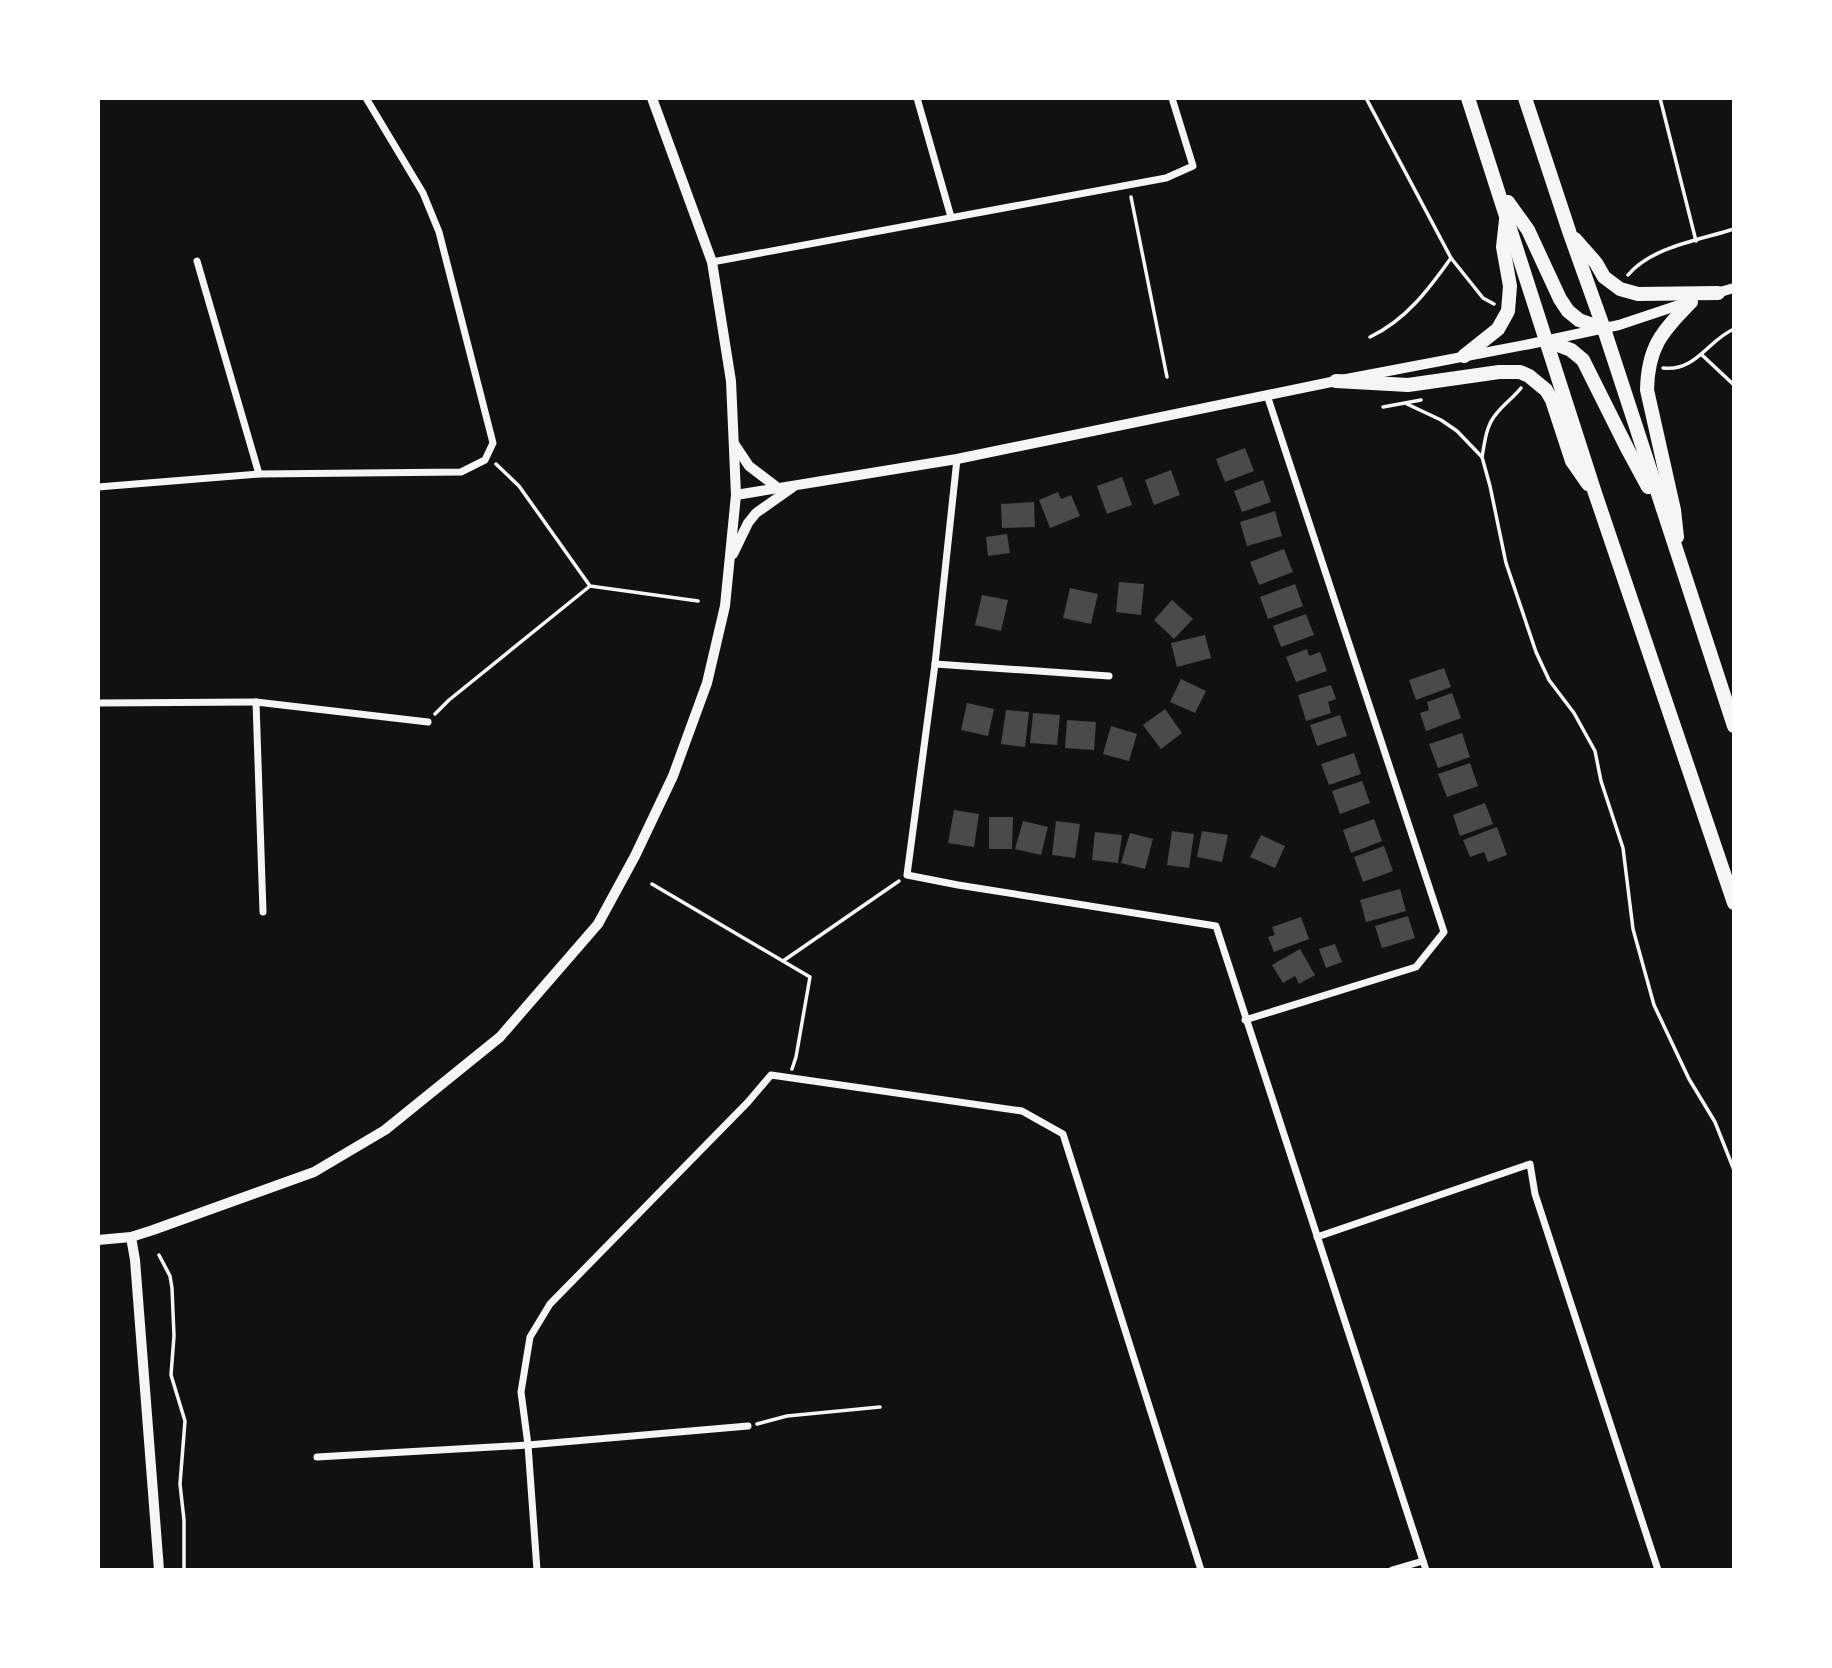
<svg xmlns="http://www.w3.org/2000/svg" width="1832" height="1668" viewBox="0 0 1832 1668" font-family="'PT Sans Narrow',sans-serif">
<rect width="100%" height="100%" fill="#111"/>
<g fill="#4a4a4a">
<path d="M 1245,448 L 1254,471 L 1225,482 L 1216,459 Z"/>
<path d="M 1171,470 L 1180,495 L 1154,505 L 1145,480 Z"/>
<path d="M 1122,477 L 1132,505 L 1107,514 L 1097,486 Z"/>
<path d="M 1263,480 L 1271,502 L 1242,512 L 1234,491 Z"/>
<path d="M 1058,492 L 1061,499 L 1071,495 L 1080,516 L 1050,528 L 1039,500 Z"/>
<path d="M 1034,502 L 1035,527 L 1002,528 L 1001,504 Z"/>
<path d="M 1275,511 L 1282,536 L 1247,546 L 1240,522 Z"/>
<path d="M 1007,534 L 1010,553 L 988,556 L 986,537 Z"/>
<path d="M 1284,549 L 1293,572 L 1259,585 L 1250,562 Z"/>
<path d="M 1119,582 L 1144,584 L 1141,615 L 1116,612 Z"/>
<path d="M 1295,584 L 1303,606 L 1268,619 L 1260,597 Z"/>
<path d="M 1070,588 L 1098,594 L 1091,624 L 1063,618 Z"/>
<path d="M 982,595 L 1008,600 L 1001,631 L 975,625 Z"/>
<path d="M 1172,600 L 1193,619 L 1174,639 L 1154,620 Z"/>
<path d="M 1306,614 L 1314,635 L 1281,647 L 1273,626 Z"/>
<path d="M 1205,635 L 1211,658 L 1177,667 L 1171,643 Z"/>
<path d="M 1307,649 L 1309,656 L 1320,652 L 1327,671 L 1296,682 L 1286,657 Z"/>
<path d="M 1444,668 L 1451,687 L 1416,700 L 1409,680 Z"/>
<path d="M 1181,679 L 1206,691 L 1195,713 L 1170,702 Z"/>
<path d="M 1331,685 L 1336,699 L 1328,702 L 1331,713 L 1306,721 L 1298,695 Z"/>
<path d="M 1452,693 L 1461,718 L 1426,731 L 1420,713 L 1429,710 L 1427,702 Z"/>
<path d="M 967,703 L 994,709 L 988,736 L 961,730 Z"/>
<path d="M 1165,709 L 1182,733 L 1161,749 L 1143,725 Z"/>
<path d="M 1006,710 L 1029,712 L 1025,747 L 1001,744 Z"/>
<path d="M 1033,713 L 1060,715 L 1057,745 L 1030,743 Z"/>
<path d="M 1340,715 L 1347,736 L 1317,746 L 1310,725 Z"/>
<path d="M 1067,720 L 1096,722 L 1094,750 L 1065,748 Z"/>
<path d="M 1111,726 L 1137,734 L 1129,761 L 1103,754 Z"/>
<path d="M 1462,733 L 1470,757 L 1438,768 L 1429,744 Z"/>
<path d="M 1354,753 L 1361,774 L 1329,785 L 1321,764 Z"/>
<path d="M 1470,763 L 1478,786 L 1447,797 L 1438,774 Z"/>
<path d="M 1362,781 L 1370,803 L 1340,814 L 1332,791 Z"/>
<path d="M 1485,803 L 1493,824 L 1460,836 L 1453,815 Z"/>
<path d="M 954,810 L 979,814 L 974,847 L 948,843 Z"/>
<path d="M 989,817 L 1013,817 L 1012,849 L 989,849 Z"/>
<path d="M 1374,819 L 1382,841 L 1351,853 L 1343,830 Z"/>
<path d="M 1023,821 L 1048,827 L 1041,855 L 1015,849 Z"/>
<path d="M 1056,821 L 1080,824 L 1075,858 L 1052,855 Z"/>
<path d="M 1497,827 L 1507,855 L 1488,862 L 1484,852 L 1470,857 L 1463,840 Z"/>
<path d="M 1172,831 L 1194,834 L 1189,868 L 1167,865 Z"/>
<path d="M 1202,831 L 1228,835 L 1222,862 L 1197,857 Z"/>
<path d="M 1095,832 L 1122,835 L 1118,863 L 1092,860 Z"/>
<path d="M 1130,833 L 1153,839 L 1145,869 L 1121,863 Z"/>
<path d="M 1261,835 L 1285,846 L 1275,868 L 1250,857 Z"/>
<path d="M 1384,846 L 1393,871 L 1363,882 L 1354,857 Z"/>
<path d="M 1400,889 L 1406,911 L 1366,922 L 1360,900 Z"/>
<path d="M 1408,916 L 1415,938 L 1382,948 L 1375,926 Z"/>
<path d="M 1301,917 L 1309,939 L 1274,952 L 1268,937 L 1275,935 L 1272,927 Z"/>
<path d="M 1335,944 L 1342,962 L 1326,968 L 1319,949 Z"/>
<path d="M 1300,949 L 1315,975 L 1299,984 L 1295,976 L 1283,983 L 1272,965 Z"/>
</g>
<g fill="none" stroke-linecap="round" stroke-linejoin="round">
<g stroke="#f5f5f5" stroke-width="3.5">
<path d="M 1366,98 L 1451,258 L 1483,298 L 1494,304"/>
<path d="M 1660,98 L 1696,241"/>
<path d="M 1131,197 L 1167,377"/>
<path d="M 1628,275 C 1651,247 1700,240 1734,229"/>
<path d="M 1370,337 C 1406,320 1429,289 1451,258"/>
<path d="M 1702,355 L 1734,385"/>
<path d="M 1663,368 C 1696,372 1708,340 1734,329"/>
<path d="M 1407,404 L 1441,420 L 1457,431 L 1482,457 L 1490,486 L 1506,563 L 1536,652 L 1549,680 L 1574,713 L 1595,751 L 1601,781 L 1623,848 L 1633,929 L 1654,1005 L 1689,1079 L 1715,1122 L 1734,1170"/>
<path d="M 1383,407 L 1421,400"/>
<path d="M 1482,457 C 1485,441 1486,425 1497,413 C 1504,404 1514,397 1521,388"/>
<path d="M 496,464 L 519,486 L 590,586 L 698,601"/>
<path d="M 435,714 L 449,700 L 590,586"/>
<path d="M 652,884 L 810,977 L 796,1057 L 792,1069"/>
<path d="M 783,961 L 899,881"/>
<path d="M 159,1255 L 170,1276 L 172,1288 L 174,1336 L 171,1375 L 185,1421 L 180,1484 L 184,1520 L 184,1570"/>
<path d="M 757,1424 L 787,1416 L 880,1407"/>
</g>
<g stroke="#f5f5f5" stroke-width="7">
<path d="M 917,98 L 951,217"/>
<path d="M 197,261 L 259,474"/>
<path d="M 712,262 L 1166,178 L 1193,166 L 1172,98"/>
<path d="M 957,459 L 935,664 L 907,875 L 958,885 L 1216,926 L 1426,1570"/>
<path d="M 98,487 L 259,474 L 461,472 L 485,460 L 493,443 L 439,232 L 423,193 L 366,98"/>
<path d="M 935,664 L 1109,676"/>
<path d="M 256,702 L 263,912"/>
<path d="M 98,703 L 256,702 L 428,722"/>
<path d="M 1245,1020 L 1416,967 L 1444,932 L 1267,395"/>
<path d="M 1317,1237 L 1530,1164 L 1535,1194 L 1658,1570"/>
<path d="M 317,1457 L 528,1445 L 748,1426"/>
<path d="M 537,1570 L 528,1445 L 521,1392 L 530,1337 L 550,1304 L 748,1102 L 771,1075 L 1022,1111 L 1063,1134 L 1201,1570"/>
<path d="M 1392,1570 L 1423,1561"/>
</g>
<g stroke="#f5f5f5" stroke-width="10">
<path d="M 1713,294 L 1734,288"/>
<path d="M 735,445 L 749,466 L 778,488"/>
<path d="M 736,495 L 957,459 L 1336,381 L 1530,344 L 1619,325 L 1691,301"/>
<path d="M 733,554 L 748,523 L 756,513 L 793,487"/>
<path d="M 131,1237 L 135,1260 L 159,1570"/>
<path d="M 98,1240 L 131,1237 L 153,1230 L 314,1172 L 385,1130 L 500,1037 L 598,924 L 635,856 L 673,776 L 707,683 L 725,606 L 736,495 L 731,381 L 712,262 L 652,98"/>
</g>
<g stroke="#f5f5f5" stroke-width="14">
<path d="M 1468,98 L 1595,493 L 1734,903"/>
<path d="M 1525,98 L 1570,234 L 1604,329 L 1734,726"/>
<path d="M 1508,202 L 1528,230 L 1560,299 L 1568,311 L 1579,320 L 1604,329"/>
<path d="M 1575,239 L 1596,263 L 1604,277 L 1620,289 L 1638,294 L 1718,293"/>
<path d="M 1545,340 L 1571,350 L 1583,360 L 1628,450 L 1648,487"/>
<path d="M 1464,356 L 1498,329 L 1508,311 L 1510,286 L 1503,247 L 1506,220"/>
<path d="M 1336,381 L 1408,385 L 1499,372 L 1520,372 L 1529,376 L 1546,390 L 1552,400 L 1572,461 L 1588,484"/>
<path d="M 1677,537 L 1674,510 L 1647,390 C 1648,346 1662,332 1691,302"/>
</g>
</g>
<rect width="1832" height="1668" fill="none" stroke="#ffffff" stroke-width="200"/>
</svg>
